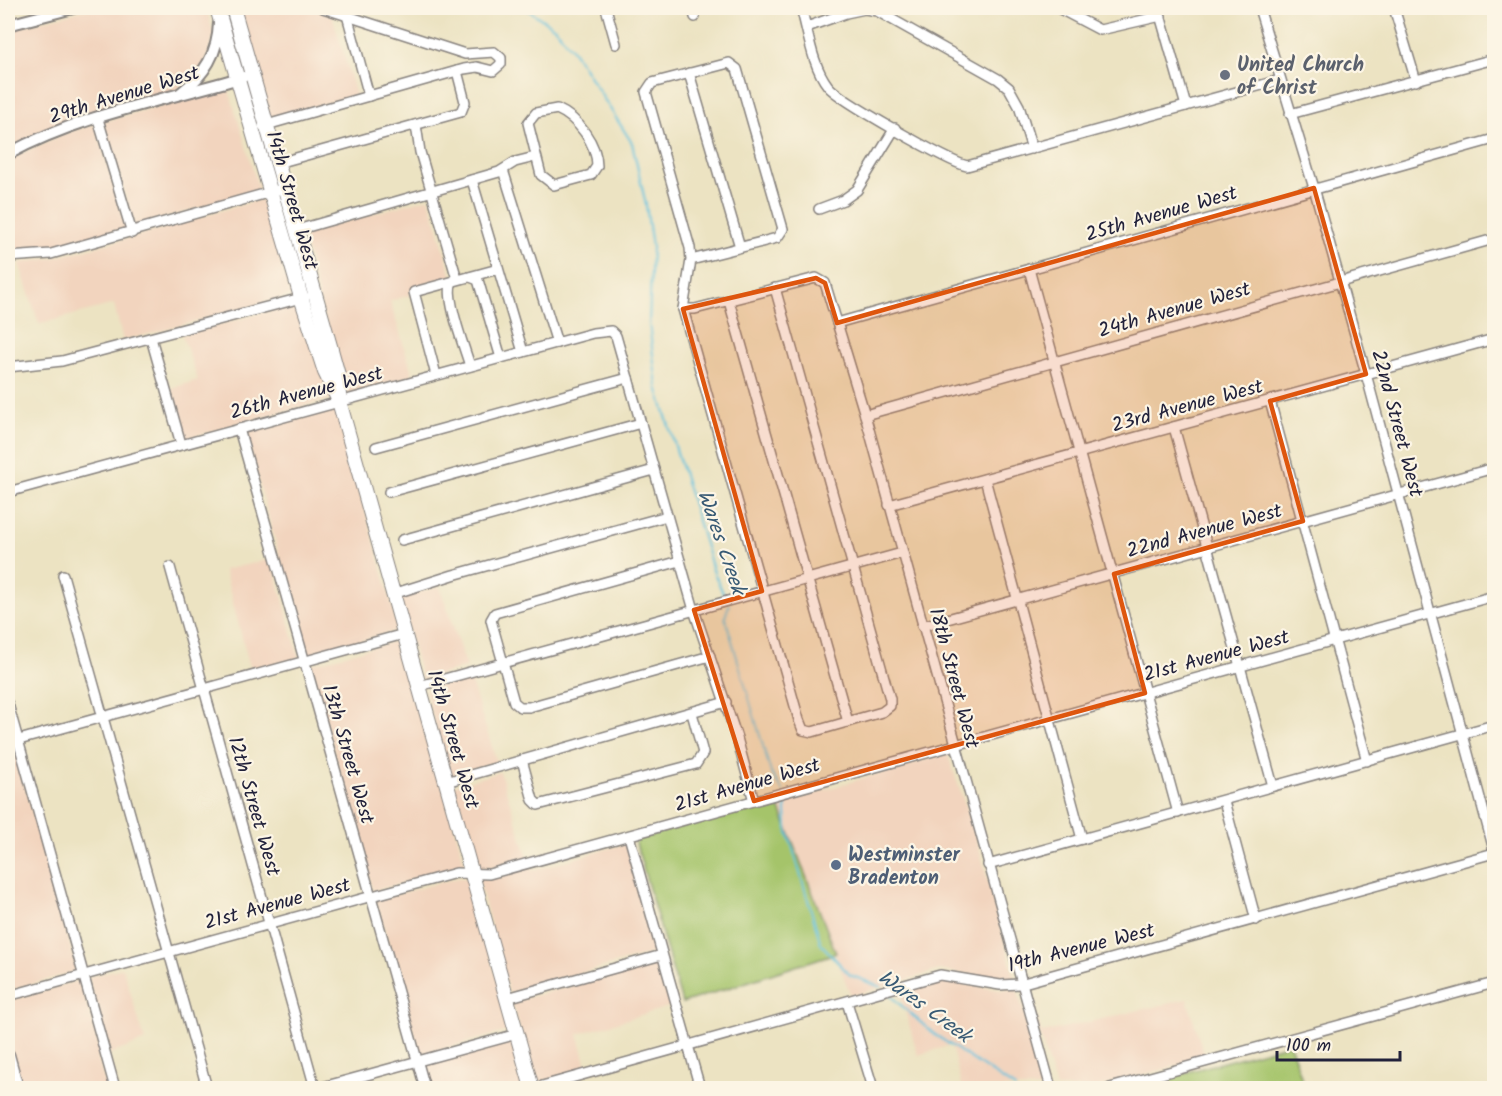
<svg xmlns="http://www.w3.org/2000/svg" width="1502" height="1096" viewBox="0 0 1502 1096" font-family="Kalam,sans-serif">
<rect width="100%" height="100%" fill="#fcf5e5"/>
<filter id="ink" filterUnits="userSpaceOnUse"><feTurbulence type="fractalNoise" baseFrequency=".0167" numOctaves="2"/><feDisplacementMap in="SourceGraphic" scale="12" xChannelSelector="R" yChannelSelector="G"/><feConvolveMatrix kernelMatrix="1 2 1 2 8 2 1 2 1" color-interpolation-filters="sRGB"/></filter>
<filter id="wash" filterUnits="userSpaceOnUse"><feTurbulence type="fractalNoise" baseFrequency=".008" numOctaves="4" result="noise"/><feDisplacementMap in="SourceGraphic" scale="24" xChannelSelector="R" yChannelSelector="G"/><feGaussianBlur stdDeviation="1.35" result="paint"/><feColorMatrix in="noise" values="0 0 0 0 0 0 0 0 0 0 0 0 0 0 0 0 0 1.4 0 .05"/><feComposite in="paint" operator="in"/></filter>
<g filter="url(#wash)">
<rect width="100%" height="100%" fill="#ece3c2"/>
<g fill="#f2d4be">
<path d="M 92,8 L 206,8 L 214,35 L 206,61 L 191,80 L 174,92 L 40,133 L 8,149 L 8,30 Z"/>
<path d="M 237,8 L 308,8 L 332,15 L 356,95 L 270,119 Z"/>
<path d="M 228,87 L 259,190 L 135,227 L 103,122 Z"/>
<path d="M 95,124 L 127,229 L 50,249 L 16,253 L 8,229 L 8,160 L 63,134 Z"/>
<path d="M 429,198 L 452,277 L 413,287 L 410,295 L 390,301 L 413,376 L 343,395 L 303,233 Z"/>
<path d="M 262,199 L 290,294 L 296,294 L 123,341 L 114,304 L 39,324 L 19,263 L 53,258 L 129,238 Z"/>
<path d="M 298,303 L 333,398 L 184,439 L 170,389 L 198,380 L 182,335 Z"/>
<path d="M 336,407 L 399,630 L 307,656 L 245,432 Z"/>
<path d="M 272,559 L 299,658 L 251,671 L 224,570 Z"/>
<path d="M 440,587 L 466,667 L 422,680 L 399,597 Z"/>
<path d="M 402,639 L 466,868 L 455,869 L 373,891 L 310,665 Z"/>
<path d="M 469,676 L 497,762 L 449,776 L 425,690 Z"/>
<path d="M 14,746 L 77,971 L 8,991 L 8,748 Z"/>
<path d="M 947,753 L 975,833 L 1015,980 L 1000,980 L 939,970 L 851,996 L 778,804 Z"/>
<path d="M 500,772 L 528,858 L 488,869 L 475,868 L 452,786 Z"/>
<path d="M 627,843 L 657,952 L 509,993 L 478,878 L 490,878 L 531,867 L 532,871 Z"/>
<path d="M 457,878 L 469,878 L 511,1030 L 420,1055 L 376,900 Z"/>
<path d="M 659,961 L 671,1006 L 578,1034 L 588,1069 L 535,1084 L 512,1002 Z"/>
<path d="M 123,968 L 145,1041 L 110,1054 L 88,977 Z"/>
<path d="M 80,980 L 102,1057 L 98,1059 L 107,1088 L 21,1088 L 8,1039 L 8,1001 Z"/>
<path d="M 941,980 L 1000,990 L 1017,989 L 1046,1088 L 962,1088 L 951,1045 L 918,1055 L 900,994 L 882,997 Z"/>
<path d="M 1026,988 L 1042,1033 L 1187,999 L 1205,1058 L 1093,1088 L 1056,1088 Z"/>
<path d="M 514,1039 L 527,1088 L 429,1088 L 422,1064 Z"/>
</g>
<g fill="#a5c46b" stroke="#647353" stroke-width="1.5">
<path d="M 778,804 L 836,953 L 682,1003 L 635,840 L 737,810 Z"/>
<path d="M 1290,1044 L 1305,1088 L 1129,1088 Z"/>
</g>
<g fill="none" stroke-linecap="round" stroke-linejoin="round">
<g stroke="#60c2df" stroke-width="2">
<path d="M 525,8 L 555,28 L 574,52 L 632,143 L 646,205 L 652,247 L 649,323 L 657,387 L 713,570 L 726,600"/>
<path d="M 729,605 L 725,617 L 771,773 L 783,791"/>
<path d="M 785,796 L 787,829 L 821,944 L 850,975 L 881,987"/>
<path d="M 887,993 L 934,1034 L 1015,1088"/>
</g>
</g>
</g>
<g filter="url(#ink)">
<g fill="none" stroke-linecap="round" stroke-linejoin="round">
<defs>
<g id="minor">
<path d="M 606,8 L 616,44"/>
<path d="M 693,8 L 695,17"/>
<path d="M 801,8 C 808,31 812,66 828,86 C 839,100 949,162 967,166 L 1280,80"/>
<path d="M 1058,8 L 1100,30 L 1161,16"/>
<path d="M 1158,8 L 1186,106"/>
<path d="M 1259,8 L 1314,188 L 1366,374 L 1494,850"/>
<path d="M 1394,8 L 1416,81"/>
<path d="M 347,15 L 369,96"/>
<path d="M 807,27 L 846,13 L 865,9 L 877,11 L 998,79 L 1009,88 L 1019,106 L 1032,149"/>
<path d="M 689,73 L 740,247"/>
<path d="M 557,109 C 578,118 597,144 597,166 L 591,175 L 554,185 L 541,175 L 528,123 L 536,113 Z"/>
<path d="M 1290,114 L 1494,59"/>
<path d="M 98,119 L 132,233"/>
<path d="M 416,125 L 420,152 L 457,279"/>
<path d="M 263,126 L 464,69 L 477,67 L 493,71 L 501,64 L 501,58 L 494,52 L 465,54 L 323,8"/>
<path d="M 278,163 L 461,112 L 465,102 L 457,71"/>
<path d="M 503,170 L 557,343"/>
<path d="M 472,180 L 523,352"/>
<path d="M 819,209 L 843,200 L 857,190 L 895,128"/>
<path d="M 297,230 L 499,172 L 515,162 L 535,157"/>
<path d="M 8,257 L 51,254 L 285,188"/>
<path d="M 691,260 L 777,238 L 783,229 L 737,69 L 729,63 L 652,83 L 646,92 L 690,248 L 691,260 L 683,309 L 799,720 L 803,730 L 812,732 L 882,712 L 890,706 L 890,699 L 775,288"/>
<path d="M 1029,269 L 1178,813"/>
<path d="M 470,277 L 478,280 L 501,358"/>
<path d="M 452,282 C 444,296 465,349 470,366"/>
<path d="M 729,301 L 848,722"/>
<path d="M 683,309 L 695,309 L 816,278 L 825,283 L 865,415 L 1051,1088"/>
<path d="M 837,323 L 1494,139"/>
<path d="M 151,338 L 181,444"/>
<path d="M 8,367 L 62,361 L 305,297"/>
<path d="M 436,375 L 414,292 L 498,269"/>
<path d="M 1270,401 L 1367,761"/>
<path d="M 865,415 L 1494,239"/>
<path d="M 1174,427 L 1273,786"/>
<path d="M 239,429 L 425,1088"/>
<path d="M 376,447 L 628,378"/>
<path d="M 985,479 L 1082,839"/>
<path d="M 8,492 L 593,333 L 611,331 L 616,336 L 694,610 L 737,738 L 754,801"/>
<path d="M 389,492 L 641,423"/>
<path d="M 889,505 L 1494,339"/>
<path d="M 402,540 L 654,470"/>
<path d="M 680,561 L 495,613 L 491,620 L 514,702 L 520,707 L 529,707 L 710,656"/>
<path d="M 170,567 L 315,1088"/>
<path d="M 63,575 L 207,1088"/>
<path d="M 393,594 L 453,575 L 667,516"/>
<path d="M 922,626 L 1494,468"/>
<path d="M 419,686 L 902,553"/>
<path d="M 8,704 L 115,1088"/>
<path d="M 8,743 L 404,634"/>
<path d="M 522,760 L 533,800 L 538,805 L 696,764 L 703,753 L 692,713"/>
<path d="M 446,782 L 726,702"/>
<path d="M 1224,801 L 1256,920"/>
<path d="M 629,836 L 700,1088"/>
<path d="M 988,865 L 1494,725"/>
<path d="M 8,996 L 456,873 L 489,874 L 1494,596"/>
<path d="M 507,998 L 662,955"/>
<path d="M 847,1002 L 873,1088"/>
<path d="M 319,1088 L 517,1034"/>
<path d="M 535,1088 L 940,975 L 1000,985 L 1020,984 L 1494,853"/>
<path d="M 1110,1088 L 1494,983"/>
</g>
<g id="tertiary">
<path d="M 8,25 L 73,8"/>
<path d="M 181,93 C 205,74 218,53 219,23"/>
<path d="M 8,154 C 80,115 165,100 243,77"/>
</g>
<path id="secondary" d="M 8,1055 L 17,1088"/>
<g id="primary">
<path d="M 217,8 L 301,297 L 325,372 L 339,401 L 532,1088"/>
<path d="M 233,8 L 330,346 L 338,375 L 339,396"/>
</g>
</defs>
<use href="#minor" stroke="#87827e" stroke-width="12"/>
<use href="#tertiary" stroke="#87827e" stroke-width="14"/>
<use href="#secondary" stroke="#87827e" stroke-width="15"/>
<use href="#primary" stroke="#87827e" stroke-width="16"/>
<use href="#minor" stroke="#fff" stroke-width="9"/>
<use href="#tertiary" stroke="#fff" stroke-width="10"/>
<use href="#secondary" stroke="#fff" stroke-width="12"/>
<use href="#primary" stroke="#fff" stroke-width="14"/>
</g>
</g>
<path fill="#de560e" fill-opacity="0.2" stroke="#de560e" stroke-width="4.5" stroke-linejoin="round" d="M 1314,188 L 1366,374 L 1270,401 L 1303,521 L 1114,574 L 1145,693 L 754,801 L 694,610 L 762,591 L 683,309 L 816,278 L 825,283 L 837,323 Z"/>
<circle fill="#6b7280" stroke="#fcf5e5" stroke-width="2" cx="1225" cy="75" r="6"/>
<circle fill="#5c6f8a" stroke="#fcf5e5" stroke-width="2" cx="836" cy="865" r="6"/>
<g text-anchor="middle" stroke-width="4.5" stroke-linejoin="round" paint-order="stroke">
<g font-size="20" font-weight="bold" fill="#5b616d" stroke="#fcf5e5" text-anchor="start">
<text x="1237" y="71">United Church<tspan x="1237" dy="23">of Christ</tspan></text>
</g>
<g font-size="20" fill="#22223b" stroke="#fcf5e5">
<text transform="translate(124 94) rotate(-17)" y="7">29th Avenue West</text>
<text transform="translate(293 200) rotate(74)" y="7">14th Street West</text>
<text transform="translate(1161 213) rotate(-16)" y="7">25th Avenue West</text>
<text transform="translate(1174 309) rotate(-16)" y="7">24th Avenue West</text>
<text transform="translate(306 392) rotate(-15)" y="7">26th Avenue West</text>
<text transform="translate(1187 405) rotate(-15)" y="7">23rd Avenue West</text>
<text transform="translate(1398 423) rotate(75)" y="7">22nd Street West</text>
<text transform="translate(1204 530) rotate(-15)" y="7">22nd Avenue West</text>
<text transform="translate(1216 655) rotate(-15)" y="7">21st Avenue West</text>
<text transform="translate(955 678) rotate(75)" y="7">18th Street West</text>
<text transform="translate(454 739) rotate(74)" y="7">14th Street West</text>
<text transform="translate(349 754) rotate(74)" y="7">13th Street West</text>
<text transform="translate(747 784) rotate(-16)" y="7">21st Avenue West</text>
<text transform="translate(255 806) rotate(74)" y="7">12th Street West</text>
<text transform="translate(277 903) rotate(-15)" y="7">21st Avenue West</text>
<text transform="translate(1081 947) rotate(-14)" y="7">19th Avenue West</text>
</g>
<g font-size="20" font-weight="bold" fill="#4e5e75" stroke="#fcf5e5" text-anchor="start">
<text x="848" y="861">Westminster<tspan x="848" dy="23">Bradenton</tspan></text>
</g>
<g font-size="21" font-style="italic" fill="#385a74" stroke="#fcf5e5">
<text transform="translate(722 542) rotate(71)" y="7">Wares Creek</text>
<text transform="translate(925 1006) rotate(36)" y="7">Wares Creek</text>
</g>
</g>
<rect width="1502" height="1096" fill="none" stroke="#fcf5e5" stroke-width="30"/>
<path d="M1277 1051v9h123v-9" fill="none" stroke="#22223b" stroke-width="3"/>
<text x="1286" y="1051" font-size="18" fill="#22223b" stroke="#fcf5e5" stroke-width="4.5" paint-order="stroke">100 m</text>
</svg>
